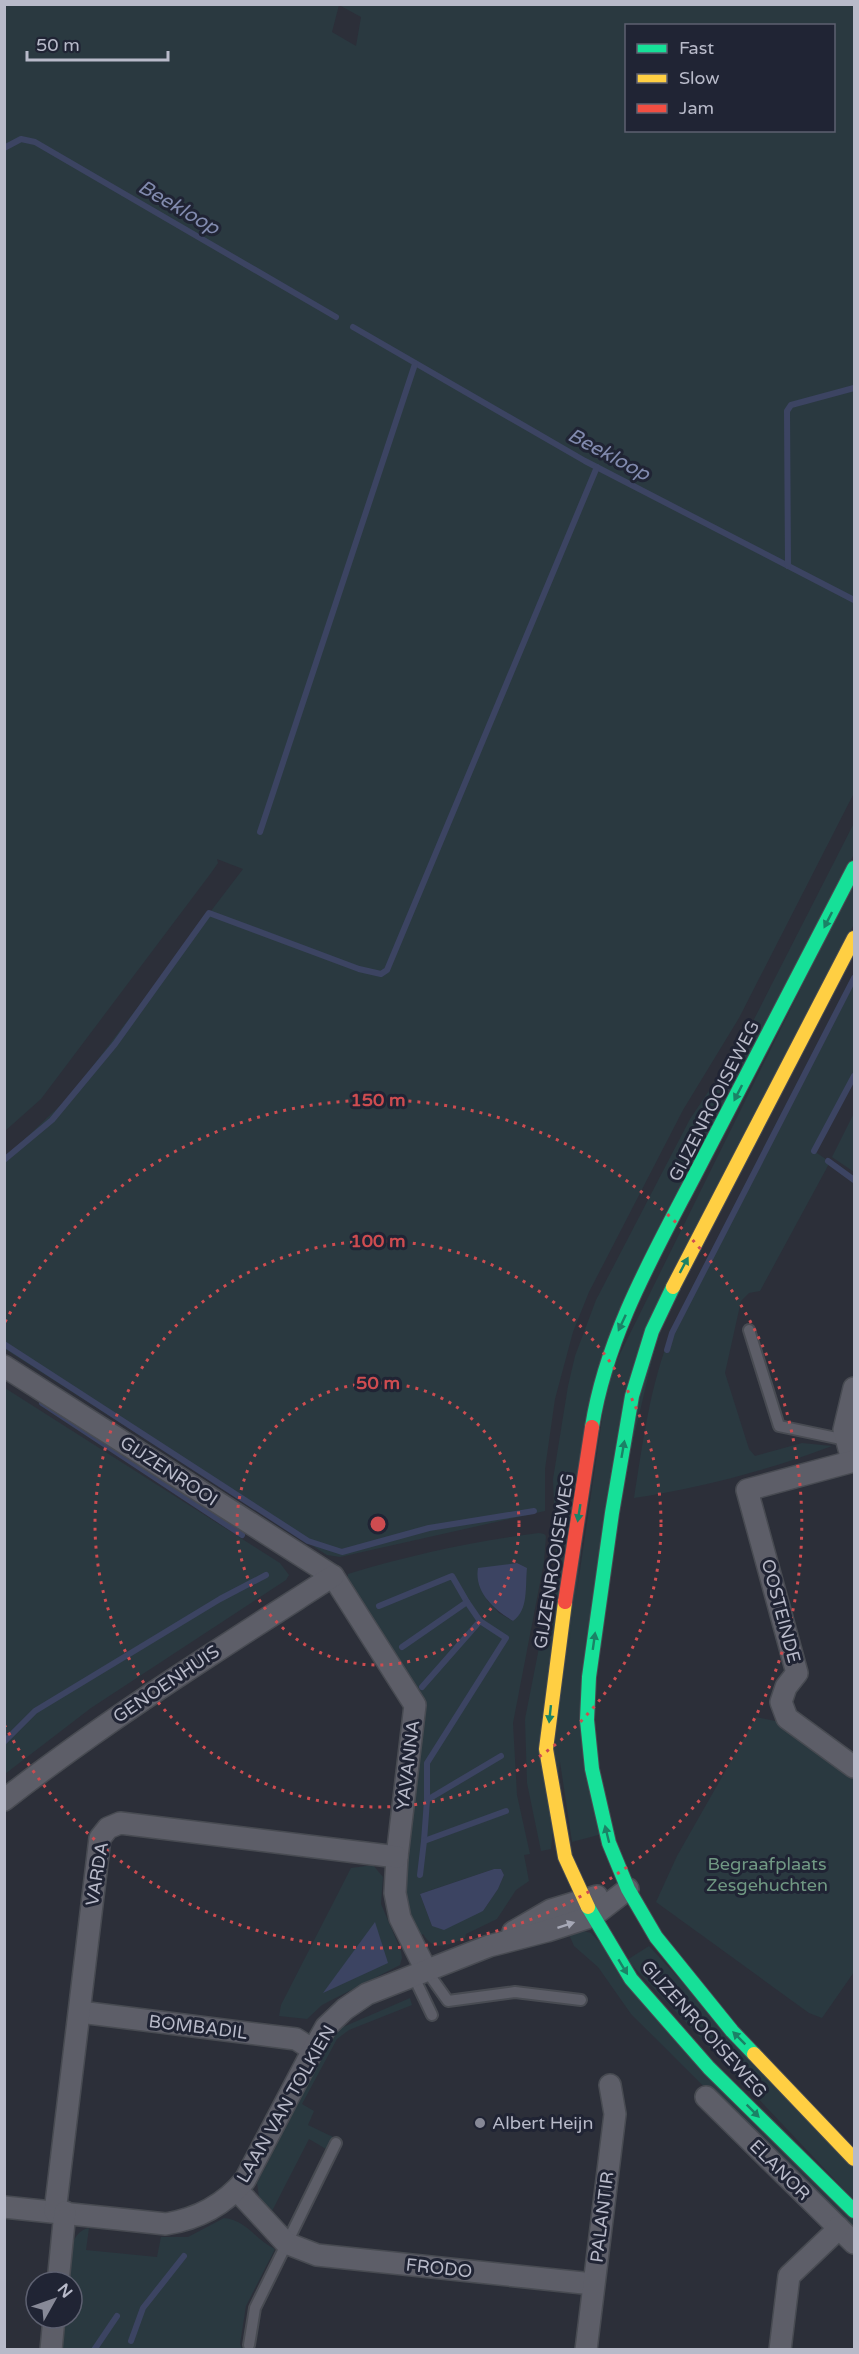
<svg xmlns="http://www.w3.org/2000/svg" width="859" height="2354" viewBox="0 0 859 2354" font-family="'Varela Round',sans-serif">
<rect width="100%" height="100%" fill="#2c2f39"/>
<g fill="#2a3940" fill-rule="evenodd">
<path d="M 5,4 L 854,5 L 854,793 L 739,1018 L 683,1110 L 589,1292 L 573,1332 L 555,1399 L 545,1469 L 545,1511 L 340,1557 L 327,1555 L 5,1349 L 5,1158 L 70,1096 L 243,869 L 217,859 L 218,863 L 211,873 L 41,1099 L 5,1131 ZM 339,5 L 361,17 L 356,46 L 332,32 ZM 626,26 L 834,26 L 834,130 L 626,130 Z"/>
<path d="M 854,823 L 854,854 L 601,1357 L 551,1849 L 541,1851 L 527,1783 L 525,1719 L 556,1561 L 553,1479 L 568,1386 L 575,1356 L 596,1300 L 690,1119 L 745,1037 Z"/>
<path d="M 854,881 L 854,924 L 671,1279 L 585,1646 L 602,1834 L 572,1842 L 556,1735 L 608,1378 Z"/>
<path d="M 854,974 L 854,1075 L 814,1151 L 830,1162 L 760,1291 L 749,1293 L 741,1301 L 725,1373 L 749,1449 L 755,1456 L 802,1443 L 832,1446 C 769,1470 701,1488 634,1498 C 643,1442 650,1384 672,1331 Z"/>
<path d="M 854,1113 L 854,1172 L 832,1157 Z"/>
<path d="M 5,1388 L 280,1563 L 289,1575 L 286,1580 L 91,1708 L 5,1774 Z"/>
<path d="M 539,1533 L 544,1534 L 546,1536 L 544,1562 L 513,1723 L 517,1795 L 530,1854 L 524,1855 L 529,1881 L 516,1890 L 497,1919 L 466,1934 L 465,1938 C 449,1945 434,1953 423,1934 L 418,1937 L 410,1921 L 403,1891 L 422,1726 L 348,1580 L 348,1574 C 410,1555 475,1541 539,1533 ZM 517,1563 L 526,1568 L 525,1598 L 513,1621 L 499,1613 L 487,1600 L 502,1566 ZM 494,1869 L 501,1869 L 504,1875 L 498,1889 L 483,1911 L 432,1926 L 420,1894 Z"/>
<path d="M 756,1717 L 780,1722 L 854,1779 L 854,1972 L 822,2018 L 809,2013 L 656,1902 L 677,1856 Z"/>
<path d="M 373,1865 L 383,1877 L 381,1904 L 401,1951 L 402,1958 L 400,1965 L 322,2005 L 307,2019 L 279,2016 L 281,2005 L 351,1868 Z"/>
<path d="M 577,1929 L 591,1933 L 854,2215 L 854,2236 L 631,2014 L 598,1967 L 574,1946 L 567,1930 Z"/>
<path d="M 649,1946 L 854,2168 L 854,2200 L 627,1960 Z"/>
<path d="M 410,1998 L 412,2005 L 349,2030 L 337,2039 L 302,2104 L 314,2111 L 308,2125 L 333,2137 L 326,2149 L 309,2139 L 272,2211 L 259,2197 L 257,2183 L 327,2045 L 335,2033 L 343,2027 Z"/>
<path d="M 224,2218 C 247,2220 255,2240 275,2249 L 246,2306 L 240,2344 L 242,2349 L 58,2350 L 62,2318 L 72,2318 L 72,2282 L 68,2282 C 70,2264 67,2232 89,2228 L 86,2250 L 157,2257 L 161,2237 L 188,2237 Z"/>
</g>
<g fill="#3c4462">
<path d="M 517,1563 L 527,1568 C 525,1586 529,1610 513,1621 C 494,1609 474,1592 478,1568 Z"/>
<path d="M 494,1869 L 501,1869 L 504,1875 L 498,1889 L 483,1911 L 444,1930 L 432,1926 L 420,1894 Z"/>
<path d="M 375,1922 L 388,1963 L 323,1993 Z"/>
</g>
<g fill="none" stroke-linecap="round" stroke-linejoin="round">
<g stroke="#3c4462" stroke-width="6">
<path d="M 4,148 L 21,139 L 35,142 L 336,317"/>
<path d="M 353,327 L 585,461 L 854,600"/>
<path d="M 788,566 L 787,411 L 791,405 L 854,388"/>
<path d="M 260,832 L 415,364"/>
<path d="M 814,1151 L 854,1076"/>
<path d="M 4,1160 L 52,1120 L 115,1044 L 209,913 L 359,969 L 381,974 L 387,970 L 597,467"/>
<path d="M 828,1161 L 854,1180"/>
<path d="M 4,1344 L 308,1541 L 342,1552 L 429,1528 L 534,1511"/>
<path d="M 667,1350 L 672,1333 L 854,978"/>
<path d="M 42,1403 L 242,1535"/>
<path d="M 379,1606 L 452,1576 L 467,1602"/>
<path d="M 402,1647 L 467,1602 L 480,1621"/>
<path d="M 422,1687 L 480,1621 L 506,1638 L 427,1763 L 427,1800"/>
<path d="M 4,1742 L 35,1711 L 220,1599 L 266,1575"/>
<path d="M 424,1841 L 427,1800 L 501,1756"/>
<path d="M 420,1875 L 424,1841 L 506,1811"/>
<path d="M 131,2341 L 143,2308 L 184,2256"/>
<path d="M 94,2350 L 117,2316"/>
</g>
<defs>
<g id="lane">
<path d="M 749,1330 L 779,1426 L 846,1440"/>
<path d="M 426,1970 L 448,2001 L 515,1992 L 581,2000"/>
<path d="M 413,1975 L 432,2015"/>
<path d="M 249,2345 L 255,2308 L 336,2143"/>
</g>
<g id="street">
<path d="M 4,1366 L 333,1576 L 415,1705 L 397,1857 L 395,1893 L 400,1918 L 426,1970"/>
<path d="M 852,1460 L 844,1430 L 854,1388"/>
<path d="M 854,1461 L 747,1490 L 797,1673 L 786,1687 L 781,1702 L 787,1718 L 854,1767"/>
<path d="M 4,1800 C 109,1718 221,1648 333,1576"/>
<path d="M 513,1932 L 551,1910 L 597,1896"/>
<path d="M 80,2012 L 296,2039 L 313,2050"/>
<path d="M 706,2097 L 854,2243"/>
<path d="M 237,2190 L 286,2243 L 317,2255 L 593,2284"/>
<path d="M 4,2207 L 166,2224 C 197,2219 225,2204 245,2180 L 313,2050 L 326,2027 L 345,2009 L 367,1994 L 489,1946 L 547,1931 L 593,1916 L 628,1889"/>
<path d="M 55,2212 L 100,1838 L 108,1828 L 120,1823 L 397,1857"/>
<path d="M 58,2282 L 65,2212"/>
<path d="M 51,2350 L 54,2318"/>
<path d="M 586,2350 L 615,2114 L 610,2085"/>
<path d="M 780,2350 L 789,2276 L 832,2235 L 838,2227"/>
</g>
<g id="fast">
<path d="M 673,1287 L 652,1331 L 632,1396 L 612,1513 L 589,1677 L 587,1720 L 592,1769 L 609,1843 L 628,1889 L 656,1937 L 732,2031 L 754,2054"/>
<path d="M 592,1427 C 607,1331 659,1245 703,1159 C 753,1062 804,965 854,868"/>
<path d="M 588,1907 L 631,1979 L 709,2068 L 854,2211"/>
</g>
<g id="slow">
<path d="M 673,1287 L 854,938"/>
<path d="M 565,1602 L 546,1749 L 565,1857 L 588,1907"/>
<path d="M 754,2054 L 854,2159"/>
</g>
<path id="jam" d="M 565,1602 L 592,1427"/>
</defs>
<use href="#lane" stroke="#484b52" stroke-width="14"/>
<use href="#street" stroke="#484b52" stroke-width="24"/>
<use href="#fast" stroke="#484b52" stroke-width="16"/>
<use href="#slow" stroke="#484b52" stroke-width="16"/>
<use href="#jam" stroke="#484b52" stroke-width="16"/>
<use href="#lane" stroke="#5d5e68" stroke-width="10"/>
<use href="#street" stroke="#5d5e68" stroke-width="21"/>
<use href="#fast" stroke="#16e098" stroke-width="14"/>
<use href="#slow" stroke="#ffcf43" stroke-width="14"/>
<use href="#jam" stroke="#f24e42" stroke-width="14"/>
</g>
<defs><path id="oneway-solid" d="M-6-.8H1V-3.2L6.5 0L1 3.2V.8H-6Z" transform="scale(1.5)"/></defs>
<g fill="#1b8266">
<use href="#oneway-solid" transform="translate(828 920) rotate(117)"/>
<use href="#oneway-solid" transform="translate(738 1093) rotate(117)"/>
<use href="#oneway-solid" transform="translate(684 1265) rotate(-62)"/>
<use href="#oneway-solid" transform="translate(622 1323) rotate(115)"/>
<use href="#oneway-solid" transform="translate(623 1449) rotate(-80)"/>
<use href="#oneway-solid" transform="translate(579 1513) rotate(99)"/>
<use href="#oneway-solid" transform="translate(594 1641) rotate(-82)"/>
<use href="#oneway-solid" transform="translate(550 1714) rotate(96)"/>
<use href="#oneway-solid" transform="translate(607 1834) rotate(-104)"/>
<use href="#oneway-solid" transform="translate(623 1967) rotate(59)"/>
<use href="#oneway-solid" transform="translate(739 2038) rotate(-135)"/>
<use href="#oneway-solid" transform="translate(753 2111) rotate(45)"/>
</g>
<use fill="#a6a8b6" href="#oneway-solid" transform="translate(566 1925) rotate(-18)"/>
<g fill="none" stroke="#ce4c50" stroke-width="3" stroke-dasharray="3 6">
<circle cx="378" cy="1524" r="141"/>
<circle cx="378" cy="1524" r="283"/>
<path d="M5 1322A424 424 0 1 1 5 1726"/>
</g>
<circle fill="#878997" stroke="#202434" stroke-width="2" cx="480" cy="2123" r="6"/>
<g text-anchor="middle" stroke-width="6" stroke-linejoin="round" paint-order="stroke">
<g font-size="18" fill="#b8bac9" stroke="#202434">
<text transform="translate(714 1101) rotate(-63)" y="6">GIJZENROOISEWEG</text>
<text transform="translate(169 1471) rotate(33)" y="6">GIJZENROOI</text>
<text transform="translate(554 1561) rotate(-81)" y="6">GIJZENROOISEWEG</text>
<text transform="translate(781 1611) rotate(75)" y="6">OOSTEINDE</text>
<text transform="translate(166 1684) rotate(-34)" y="6">GENOENHUIS</text>
<text transform="translate(408 1765) rotate(-83)" y="6">YAVANNA</text>
<text transform="translate(97 1874) rotate(-81)" y="6">VARDA</text>
<text transform="translate(198 2027) rotate(7)" y="6">BOMBADIL</text>
<text transform="translate(704 2029) rotate(48)" y="6">GIJZENROOISEWEG</text>
<text transform="translate(286 2104) rotate(-60)" y="6">LAAN VAN TOLKIEN</text>
<text transform="translate(780 2170) rotate(45)" y="6">ELANOR</text>
<text transform="translate(602 2217) rotate(-83)" y="6">PALANTIR</text>
<text transform="translate(439 2268) rotate(6)" y="6">FRODO</text>
</g>
<g font-size="18" fill="#709883" stroke="#202434">
<text x="767" y="1870">Begraafplaats<tspan x="767" dy="21">Zesgehuchten</tspan></text>
</g>
<g font-size="18" fill="#b8bac9" stroke="#202434" text-anchor="start">
<text x="492" y="2129">Albert Heijn</text>
</g>
<g font-size="20" font-style="italic" fill="#818aae" stroke="#202434">
<text transform="translate(179 207) rotate(30)" y="7">Beekloop</text>
<text transform="translate(609 454) rotate(28)" y="7">Beekloop</text>
</g>
</g>
<circle cx="378" cy="1524" r="9" fill="#ce4c50" stroke="#202434" stroke-width="3"/>
<g font-size="18" text-anchor="middle" font-weight="bold" fill="#ce4c50" stroke="#202434" stroke-width="6" stroke-linejoin="round" paint-order="stroke">
<text x="378" y="1106">150 m</text>
<text x="378" y="1247">100 m</text>
<text x="378" y="1389">50 m</text>
</g>
<rect width="859" height="2354" fill="none" stroke="#b8bac9" stroke-width="12"/>
<rect x="625" y="24" width="210" height="108" fill="#202434" stroke="#5d6070" stroke-width="1.5"/>
<rect x="637" y="44" width="30" height="9" fill="#16e098" stroke="#5d6070" stroke-width="1.5"/>
<text x="679" y="54" font-size="18" fill="#b8bac9">Fast</text>
<rect x="637" y="74" width="30" height="9" fill="#ffcf43" stroke="#5d6070" stroke-width="1.5"/>
<text x="679" y="84" font-size="18" fill="#b8bac9">Slow</text>
<rect x="637" y="104" width="30" height="9" fill="#f24e42" stroke="#5d6070" stroke-width="1.5"/>
<text x="679" y="114" font-size="18" fill="#b8bac9">Jam</text>
<g transform="translate(54 2300) rotate(50)"><circle r="28" fill="#202434" stroke="#5d6070" stroke-width="1.5"/>
<path d="M0-4.5L10 22L0 15L-10 22Z" fill="#878997"/>
<text y="-9" font-size="16" font-weight="bold" text-anchor="middle" fill="#b8bac9">N</text>
</g>
<path d="M27 51v9h141v-9" fill="none" stroke="#b8bac9" stroke-width="3"/>
<text x="36" y="51" font-size="18" fill="#b8bac9" stroke="#202434" stroke-width="4.5" paint-order="stroke">50 m</text>
</svg>
